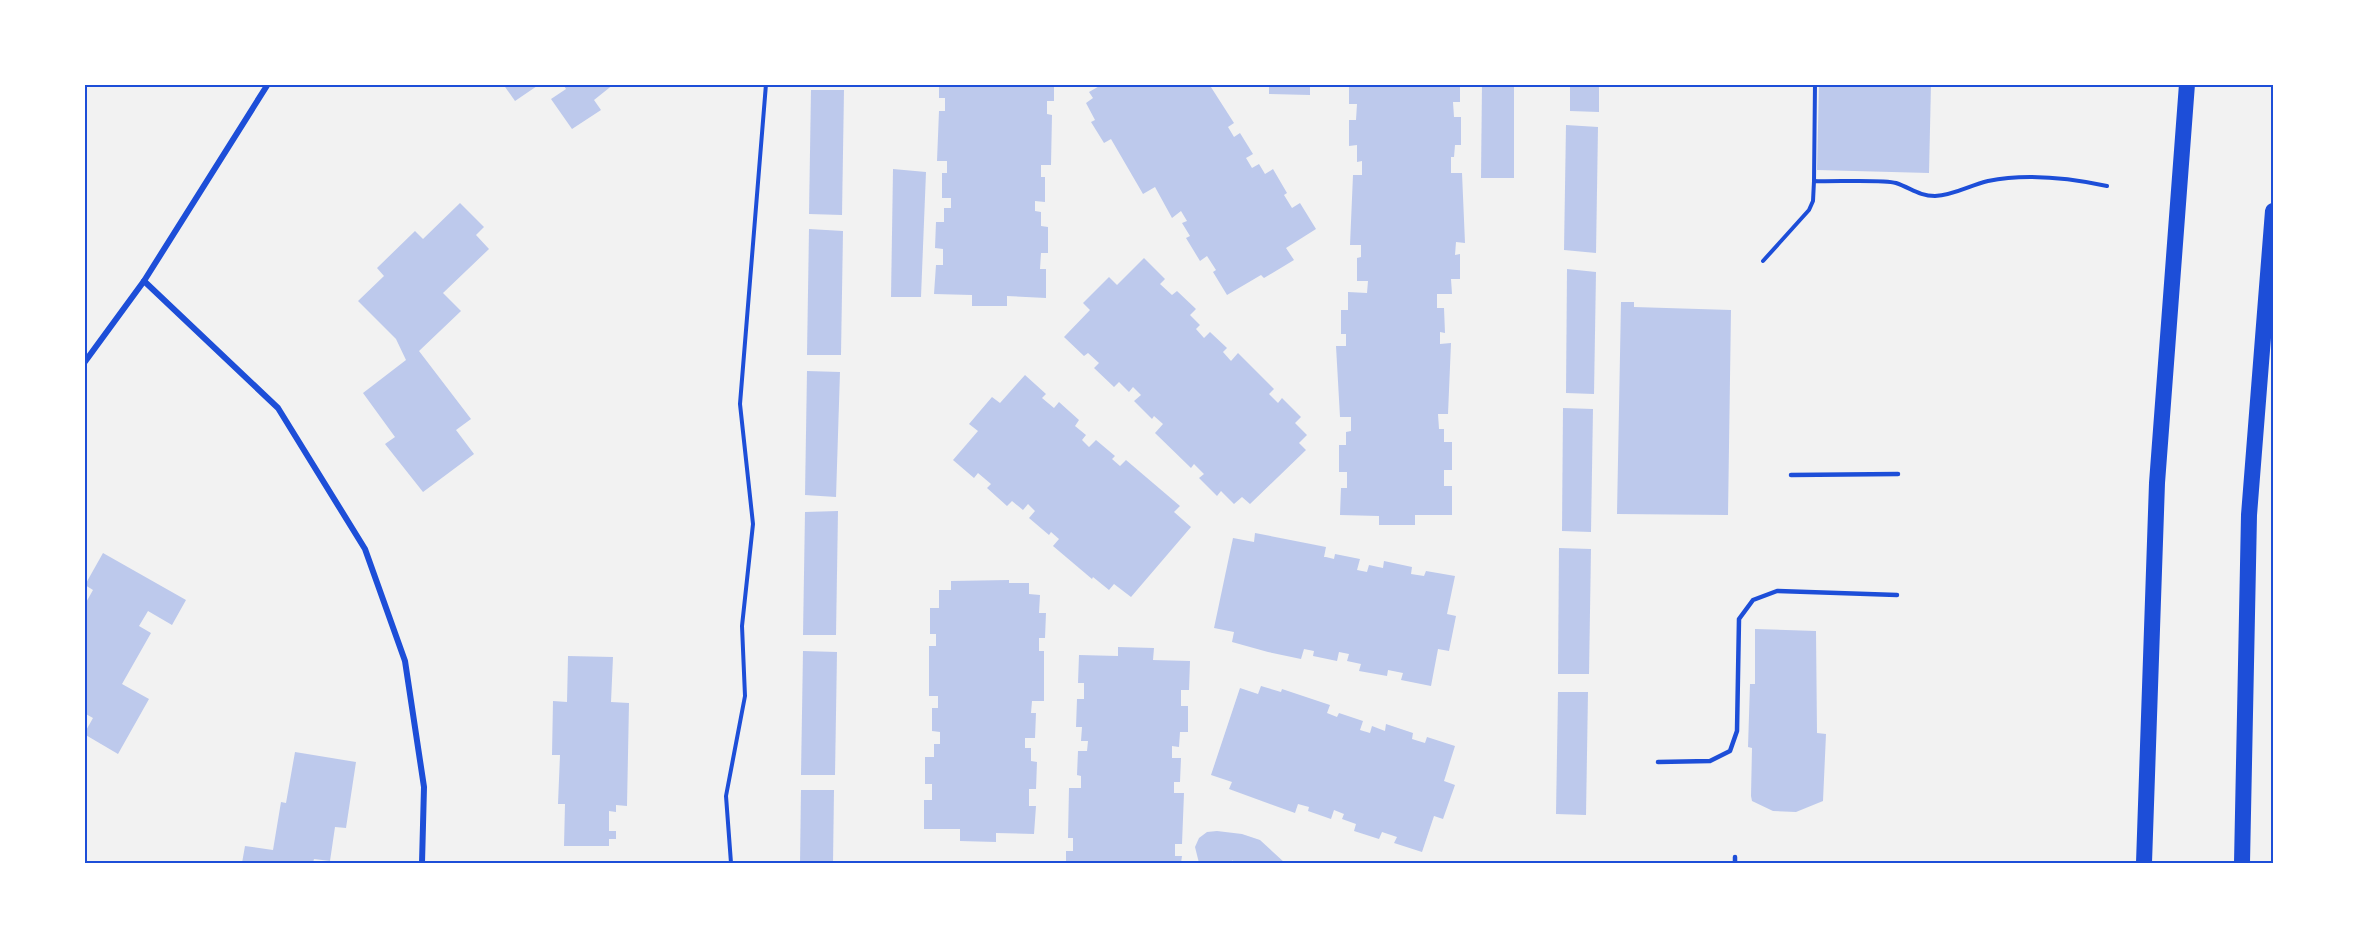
<svg xmlns="http://www.w3.org/2000/svg" width="2357" height="947" viewBox="0 0 2357 947" font-family="'Archivo Narrow',sans-serif">
<rect width="100%" height="100%" fill="#f2f2f2"/>
<g fill="#bdc9ec">
<path d="M 503,84 L 540,84 L 515,101 Z"/>
<path d="M 563,84 L 614,84 L 594,100 L 601,110 L 572,129 L 551,99 L 566,89 Z"/>
<path d="M 939,84 L 1054,84 L 1054,101 L 1047,101 L 1047,114 L 1052,115 L 1051,165 L 1041,165 L 1041,177 L 1045,177 L 1045,202 L 1035,201 L 1035,211 L 1041,212 L 1041,226 L 1048,227 L 1048,253 L 1041,253 L 1040,269 L 1046,269 L 1046,298 L 1007,296 L 1007,306 L 972,306 L 972,295 L 934,294 L 936,265 L 943,265 L 943,249 L 935,248 L 936,222 L 944,222 L 944,208 L 951,208 L 951,198 L 942,198 L 942,173 L 947,173 L 947,161 L 937,161 L 939,111 L 945,111 L 945,98 L 939,98 Z"/>
<path d="M 1103,84 L 1209,84 L 1234,123 L 1228,127 L 1234,137 L 1240,133 L 1253,154 L 1246,158 L 1252,168 L 1259,164 L 1265,174 L 1273,169 L 1287,193 L 1284,195 L 1292,208 L 1300,203 L 1316,229 L 1286,248 L 1294,260 L 1264,278 L 1261,275 L 1227,295 L 1213,272 L 1216,270 L 1207,256 L 1200,261 L 1186,238 L 1190,236 L 1182,223 L 1187,221 L 1181,211 L 1172,218 L 1155,187 L 1143,194 L 1111,139 L 1104,143 L 1091,122 L 1095,120 L 1086,103 L 1093,98 L 1089,92 Z"/>
<path d="M 1269,84 L 1310,84 L 1310,95 L 1269,94 Z"/>
<path d="M 1349,84 L 1460,84 L 1460,102 L 1453,102 L 1454,117 L 1461,117 L 1461,145 L 1455,145 L 1454,157 L 1451,157 L 1451,173 L 1462,173 L 1465,243 L 1456,242 L 1455,255 L 1460,254 L 1460,279 L 1451,279 L 1452,294 L 1437,294 L 1437,308 L 1444,308 L 1445,333 L 1440,332 L 1440,344 L 1451,343 L 1448,414 L 1438,414 L 1439,429 L 1444,429 L 1444,442 L 1452,442 L 1452,470 L 1444,470 L 1444,486 L 1452,486 L 1452,515 L 1415,515 L 1415,525 L 1379,525 L 1379,516 L 1340,515 L 1341,488 L 1347,488 L 1347,472 L 1339,472 L 1339,445 L 1346,445 L 1346,432 L 1351,431 L 1351,417 L 1340,417 L 1336,346 L 1346,346 L 1346,334 L 1341,334 L 1341,310 L 1348,310 L 1348,292 L 1367,293 L 1368,281 L 1357,281 L 1357,258 L 1361,257 L 1361,245 L 1350,245 L 1353,175 L 1362,175 L 1362,161 L 1357,162 L 1357,145 L 1349,146 L 1349,120 L 1356,120 L 1357,104 L 1349,104 Z"/>
<path d="M 1482,84 L 1514,84 L 1514,178 L 1481,178 Z"/>
<path d="M 1570,84 L 1599,84 L 1599,112 L 1570,111 Z"/>
<path d="M 1819,84 L 1931,84 L 1929,173 L 1817,170 Z"/>
<path d="M 811,90 L 844,90 L 842,215 L 809,214 Z"/>
<path d="M 1566,125 L 1598,127 L 1596,253 L 1564,250 Z"/>
<path d="M 893,169 L 926,172 L 921,297 L 891,297 Z"/>
<path d="M 460,203 L 484,227 L 476,235 L 489,249 L 443,293 L 461,311 L 419,351 L 471,419 L 456,430 L 474,454 L 423,492 L 385,444 L 395,437 L 363,393 L 406,360 L 396,339 L 358,301 L 384,276 L 377,268 L 415,231 L 423,239 Z"/>
<path d="M 809,229 L 843,231 L 841,355 L 807,355 Z"/>
<path d="M 1144,258 L 1165,279 L 1160,284 L 1172,295 L 1177,291 L 1196,309 L 1190,315 L 1200,325 L 1196,329 L 1204,338 L 1210,332 L 1227,348 L 1223,352 L 1231,361 L 1238,353 L 1274,389 L 1269,394 L 1278,403 L 1282,398 L 1301,417 L 1295,423 L 1307,435 L 1299,443 L 1306,450 L 1250,504 L 1242,497 L 1234,504 L 1221,491 L 1217,496 L 1199,478 L 1204,474 L 1194,464 L 1191,468 L 1155,433 L 1163,424 L 1154,416 L 1152,419 L 1134,401 L 1141,395 L 1133,387 L 1129,392 L 1119,382 L 1114,387 L 1094,368 L 1099,363 L 1088,353 L 1084,356 L 1064,337 L 1090,310 L 1083,303 L 1109,277 L 1117,285 Z"/>
<path d="M 1567,269 L 1596,272 L 1594,394 L 1566,393 Z"/>
<path d="M 1621,302 L 1634,302 L 1634,307 L 1731,310 L 1728,515 L 1617,514 Z"/>
<path d="M 807,371 L 840,372 L 836,497 L 805,495 Z"/>
<path d="M 1025,375 L 1046,394 L 1042,398 L 1054,408 L 1059,402 L 1079,420 L 1075,426 L 1086,435 L 1082,440 L 1089,447 L 1096,440 L 1115,456 L 1112,459 L 1120,466 L 1126,460 L 1180,506 L 1174,512 L 1191,527 L 1131,597 L 1114,584 L 1109,590 L 1093,577 L 1092,579 L 1053,546 L 1059,539 L 1051,532 L 1049,535 L 1029,518 L 1035,511 L 1028,504 L 1023,510 L 1012,501 L 1007,506 L 987,488 L 991,484 L 978,473 L 974,478 L 953,460 L 978,431 L 969,424 L 992,397 L 1000,403 Z"/>
<path d="M 1563,408 L 1593,409 L 1591,532 L 1562,531 Z"/>
<path d="M 838,511 L 836,635 L 803,635 L 805,512 Z"/>
<path d="M 1255,533 L 1326,547 L 1324,557 L 1326,557 L 1334,559 L 1335,554 L 1360,559 L 1357,570 L 1367,572 L 1369,565 L 1383,568 L 1384,561 L 1412,567 L 1411,574 L 1424,576 L 1426,571 L 1455,576 L 1447,614 L 1456,616 L 1449,651 L 1438,649 L 1431,686 L 1401,680 L 1403,673 L 1388,670 L 1387,676 L 1359,671 L 1361,664 L 1347,661 L 1349,654 L 1339,652 L 1337,661 L 1313,656 L 1314,651 L 1304,649 L 1301,659 L 1268,652 L 1232,642 L 1234,632 L 1214,628 L 1233,538 L 1254,542 Z"/>
<path d="M 1559,548 L 1591,549 L 1589,674 L 1558,674 Z"/>
<path d="M 103,553 L 186,600 L 172,625 L 148,611 L 139,626 L 151,633 L 122,684 L 149,699 L 118,754 L 84,734 L 93,718 L 84,713 L 84,606 L 93,590 L 85,585 Z"/>
<path d="M 1009,580 L 1009,583 L 1029,583 L 1029,594 L 1040,595 L 1039,613 L 1046,613 L 1045,638 L 1039,638 L 1039,651 L 1044,651 L 1044,701 L 1032,701 L 1031,713 L 1036,713 L 1035,738 L 1025,738 L 1025,748 L 1031,748 L 1031,761 L 1037,762 L 1036,789 L 1029,789 L 1029,806 L 1036,806 L 1034,834 L 996,833 L 996,842 L 960,841 L 960,829 L 924,829 L 924,800 L 932,800 L 932,784 L 925,784 L 925,757 L 934,757 L 934,744 L 940,744 L 940,732 L 932,731 L 932,708 L 938,708 L 938,696 L 929,696 L 929,646 L 936,646 L 936,634 L 930,634 L 930,608 L 939,608 L 939,590 L 951,590 L 951,581 Z"/>
<path d="M 1755,629 L 1816,631 L 1817,733 L 1826,734 L 1823,801 L 1796,812 L 1773,811 L 1752,801 L 1751,796 L 1752,748 L 1748,747 L 1750,684 L 1755,684 Z"/>
<path d="M 1118,647 L 1154,648 L 1153,660 L 1190,661 L 1189,690 L 1181,690 L 1181,706 L 1188,706 L 1188,732 L 1180,732 L 1179,747 L 1172,746 L 1172,758 L 1181,758 L 1180,782 L 1174,782 L 1174,793 L 1184,793 L 1182,844 L 1175,844 L 1175,856 L 1182,856 L 1181,863 L 1066,863 L 1066,851 L 1073,851 L 1073,838 L 1068,838 L 1069,788 L 1081,788 L 1081,776 L 1077,775 L 1078,751 L 1087,751 L 1088,741 L 1081,741 L 1082,727 L 1076,727 L 1077,699 L 1084,699 L 1084,683 L 1078,683 L 1079,655 L 1118,656 Z"/>
<path d="M 803,651 L 837,652 L 835,775 L 801,775 Z"/>
<path d="M 568,656 L 613,657 L 611,702 L 629,703 L 627,806 L 616,805 L 616,812 L 609,811 L 609,831 L 616,831 L 616,839 L 609,839 L 609,846 L 564,846 L 565,804 L 558,804 L 560,755 L 552,755 L 553,701 L 567,702 Z"/>
<path d="M 1261,686 L 1281,692 L 1282,689 L 1330,705 L 1327,713 L 1337,717 L 1339,713 L 1363,721 L 1360,730 L 1370,733 L 1372,726 L 1385,731 L 1386,724 L 1413,733 L 1412,739 L 1425,743 L 1427,737 L 1455,746 L 1444,781 L 1455,785 L 1443,819 L 1434,816 L 1422,852 L 1394,843 L 1397,837 L 1382,832 L 1379,839 L 1354,831 L 1356,824 L 1342,819 L 1344,814 L 1334,810 L 1331,819 L 1308,811 L 1309,807 L 1298,804 L 1295,813 L 1229,789 L 1232,782 L 1211,775 L 1240,688 L 1258,694 Z"/>
<path d="M 1558,692 L 1588,692 L 1586,815 L 1556,814 Z"/>
<path d="M 295,752 L 356,762 L 346,828 L 335,827 L 330,861 L 314,859 L 313,863 L 242,863 L 245,846 L 273,850 L 281,802 L 286,803 Z"/>
<path d="M 801,790 L 834,790 L 833,863 L 800,863 Z"/>
<path d="M 1217,831 L 1242,834 L 1260,840 L 1285,863 L 1241,863 L 1233,862 L 1233,860 L 1231,863 L 1199,863 L 1195,847 L 1199,838 L 1207,832 Z"/>
</g>
<g fill="none" stroke-linecap="round" stroke-linejoin="round">
<g stroke="#1d4ed8" stroke-width="4">
<path d="M 1814,181 L 1815,84"/>
<path d="M 1763,261 L 1809,210 L 1813,201 L 1814,181 C 1831,182 1883,179 1896,183 C 1911,188 1919,196 1935,196 C 1955,195 1970,185 1988,181 C 2027,173 2069,178 2107,186"/>
<path d="M 731,863 L 726,796 L 745,696 L 742,626 L 753,524 L 740,404 L 766,84"/>
</g>
<g stroke="#1d4ed8" stroke-width="4.5">
<path d="M 1791,475 L 1898,474"/>
<path d="M 1658,762 L 1710,761 L 1730,751 L 1737,731 L 1739,619 L 1753,600 L 1777,591 L 1897,595"/>
<path d="M 1735,863 L 1735,857"/>
</g>
<g stroke="#1d4ed8" stroke-width="6">
<path d="M 144,281 L 278,408 L 365,549 L 405,661 L 424,787 L 422,863"/>
<path d="M 84,363 L 144,281 L 268,84"/>
</g>
<g stroke="#1d4ed8" stroke-width="16">
<path d="M 2144,863 L 2157,483 L 2187,84"/>
<path d="M 2242,863 L 2249,515 L 2273,211"/>
</g>
</g>
<rect width="2357" height="947" fill="none" stroke="#ffffff" stroke-width="171"/>
<rect x="86" y="86" width="2186" height="776" fill="none" stroke="#1d4ed8" stroke-width="2"/>
</svg>
